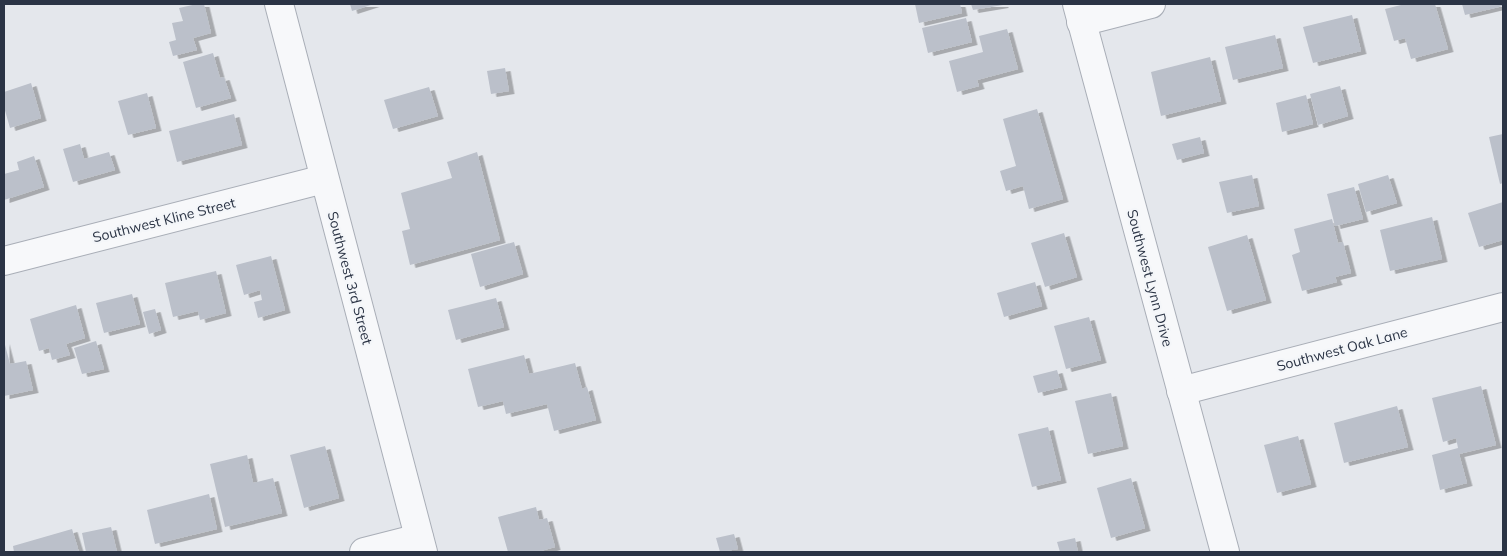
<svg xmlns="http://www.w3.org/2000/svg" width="1507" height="556" viewBox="0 0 1507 556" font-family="Mulish,sans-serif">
<defs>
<filter id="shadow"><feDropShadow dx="5.5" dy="3" stdDeviation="0" flood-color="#0004"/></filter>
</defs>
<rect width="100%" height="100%" fill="#e4e7ec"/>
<g fill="#bbc0ca" filter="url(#shadow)">
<path d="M 197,4 L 204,4 L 211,33 L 193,38 L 197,50 L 173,56 L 169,42 L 176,40 L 172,23 L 183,21 L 179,8 Z"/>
<path d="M 350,4 L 374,4 L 352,11 Z"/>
<path d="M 915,4 L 960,4 L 962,13 L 919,23 Z"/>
<path d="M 971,4 L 1003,4 L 1003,5 L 973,10 Z"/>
<path d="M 1405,4 L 1435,4 L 1448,49 L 1411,59 L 1405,38 L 1394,41 L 1385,9 Z"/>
<path d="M 1462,4 L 1503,4 L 1503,6 L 1465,15 Z"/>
<path d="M 1352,15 L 1361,51 L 1313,63 L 1303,27 Z"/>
<path d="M 966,18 L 972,42 L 928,53 L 922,28 Z"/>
<path d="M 1007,29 L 1018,69 L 977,80 L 979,86 L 957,92 L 949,61 L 983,52 L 979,36 Z"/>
<path d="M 1275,35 L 1283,68 L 1233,80 L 1225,47 Z"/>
<path d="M 213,53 L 220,78 L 224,77 L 231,98 L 196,108 L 183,62 Z"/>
<path d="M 1210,57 L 1221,101 L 1161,116 L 1151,72 Z"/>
<path d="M 505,68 L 509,91 L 491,94 L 487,71 Z"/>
<path d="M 31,83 L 41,118 L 10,128 L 4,107 L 4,92 Z"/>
<path d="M 1340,86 L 1348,116 L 1318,125 L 1310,94 Z"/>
<path d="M 429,87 L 438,116 L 393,129 L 384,100 Z"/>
<path d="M 147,93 L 156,128 L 128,135 L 118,101 Z"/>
<path d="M 1306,95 L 1313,124 L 1282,132 L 1276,103 Z"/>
<path d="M 1037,109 L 1063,199 L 1029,209 L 1023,186 L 1006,191 L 1000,171 L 1016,166 L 1003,119 Z"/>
<path d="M 234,114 L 242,145 L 177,162 L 169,131 Z"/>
<path d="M 1503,134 L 1503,183 L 1500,184 L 1489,137 Z"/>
<path d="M 1200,137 L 1204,153 L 1177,160 L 1172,144 Z"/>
<path d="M 80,144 L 84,159 L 109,152 L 115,170 L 73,182 L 63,149 Z"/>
<path d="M 477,152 L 500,240 L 410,265 L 402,231 L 410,229 L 401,193 L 452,178 L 447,162 Z"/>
<path d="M 34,156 L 44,187 L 4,200 L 4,174 L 19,170 L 17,162 Z"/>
<path d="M 1252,175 L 1259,206 L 1227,213 L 1219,182 Z"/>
<path d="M 1388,175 L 1397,203 L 1366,212 L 1358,184 Z"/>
<path d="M 1354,187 L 1363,219 L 1335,226 L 1327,194 Z"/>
<path d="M 1503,202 L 1503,240 L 1479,247 L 1468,213 Z"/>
<path d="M 1432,217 L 1442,259 L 1390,271 L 1380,230 Z"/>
<path d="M 1332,219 L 1338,243 L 1343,242 L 1351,273 L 1335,277 L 1337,282 L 1302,291 L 1292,255 L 1300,252 L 1294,229 Z"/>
<path d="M 1064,233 L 1077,277 L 1045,287 L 1031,243 Z"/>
<path d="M 1247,235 L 1266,300 L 1227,311 L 1208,247 Z"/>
<path d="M 514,242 L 523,274 L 480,287 L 471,254 Z"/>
<path d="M 271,256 L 285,310 L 258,318 L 254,302 L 262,300 L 260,290 L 244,295 L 236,265 Z"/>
<path d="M 216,271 L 226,313 L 200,320 L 198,311 L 173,317 L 165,283 Z"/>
<path d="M 1035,282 L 1042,306 L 1004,317 L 997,293 Z"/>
<path d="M 132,294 L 140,324 L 104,333 L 96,303 Z"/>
<path d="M 496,298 L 504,327 L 456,340 L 448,310 Z"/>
<path d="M 76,305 L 85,338 L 66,344 L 70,355 L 52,360 L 49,348 L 39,351 L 30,319 Z"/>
<path d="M 155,309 L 161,330 L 149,334 L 143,312 Z"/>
<path d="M 1089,317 L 1101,360 L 1066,369 L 1054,326 Z"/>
<path d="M 4,341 L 10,364 L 26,361 L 33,390 L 4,396 Z"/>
<path d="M 96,341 L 104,369 L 82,374 L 74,348 Z"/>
<path d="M 524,355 L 529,374 L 575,363 L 582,389 L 587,387 L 596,420 L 554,431 L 547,404 L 506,414 L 503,401 L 478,407 L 468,369 Z"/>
<path d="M 1057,370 L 1062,387 L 1038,393 L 1033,376 Z"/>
<path d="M 1481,386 L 1496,445 L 1459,454 L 1467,483 L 1440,490 L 1432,455 L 1458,448 L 1456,438 L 1443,442 L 1432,398 Z"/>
<path d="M 1111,393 L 1123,446 L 1088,454 L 1075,401 Z"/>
<path d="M 1397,406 L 1408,447 L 1344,463 L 1334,423 Z"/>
<path d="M 1048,427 L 1061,480 L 1032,487 L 1018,434 Z"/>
<path d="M 1298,436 L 1311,484 L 1277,493 L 1264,445 Z"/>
<path d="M 325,446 L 339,498 L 304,508 L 290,455 Z"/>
<path d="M 247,455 L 253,483 L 273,478 L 282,513 L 225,527 L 210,464 Z"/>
<path d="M 1131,478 L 1145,528 L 1111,538 L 1097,488 Z"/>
<path d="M 209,494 L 217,529 L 155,544 L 147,510 Z"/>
<path d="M 536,507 L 539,520 L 547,518 L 555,547 L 537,552 L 508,552 L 498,517 Z"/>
<path d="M 111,527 L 117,552 L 86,552 L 82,533 Z"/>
<path d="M 72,529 L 79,552 L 14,552 L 13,546 Z"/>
<path d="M 734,534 L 738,549 L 720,552 L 716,538 Z"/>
<path d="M 1075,538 L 1078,552 L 1060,552 L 1057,542 Z"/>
</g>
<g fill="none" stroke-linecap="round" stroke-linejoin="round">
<defs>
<g id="minor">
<path d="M 279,4 L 423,552"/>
<path d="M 1077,4 L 1225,552"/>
<path d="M 1081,22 L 1151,4"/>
<path d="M 4,261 L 324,179"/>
<path d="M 1181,391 L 1503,307"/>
<path d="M 364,552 L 419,538"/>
</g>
</defs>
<use href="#minor" stroke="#a9aeb7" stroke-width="30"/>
<use href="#minor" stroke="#f7f8fa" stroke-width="28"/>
</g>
<g text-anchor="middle" stroke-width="4.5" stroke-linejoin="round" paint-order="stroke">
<g font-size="14" fill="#2b3445" stroke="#f4f6f9">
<text transform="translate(164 220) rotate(-14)" y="5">Southwest Kline Street</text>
<text transform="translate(350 278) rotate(75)" y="5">Southwest 3rd Street</text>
<text transform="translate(1150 278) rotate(75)" y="5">Southwest Lynn Drive</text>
<text transform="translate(1342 349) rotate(-15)" y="5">Southwest Oak Lane</text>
</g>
</g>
<rect width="1507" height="556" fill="none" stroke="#2b3445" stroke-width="10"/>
</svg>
